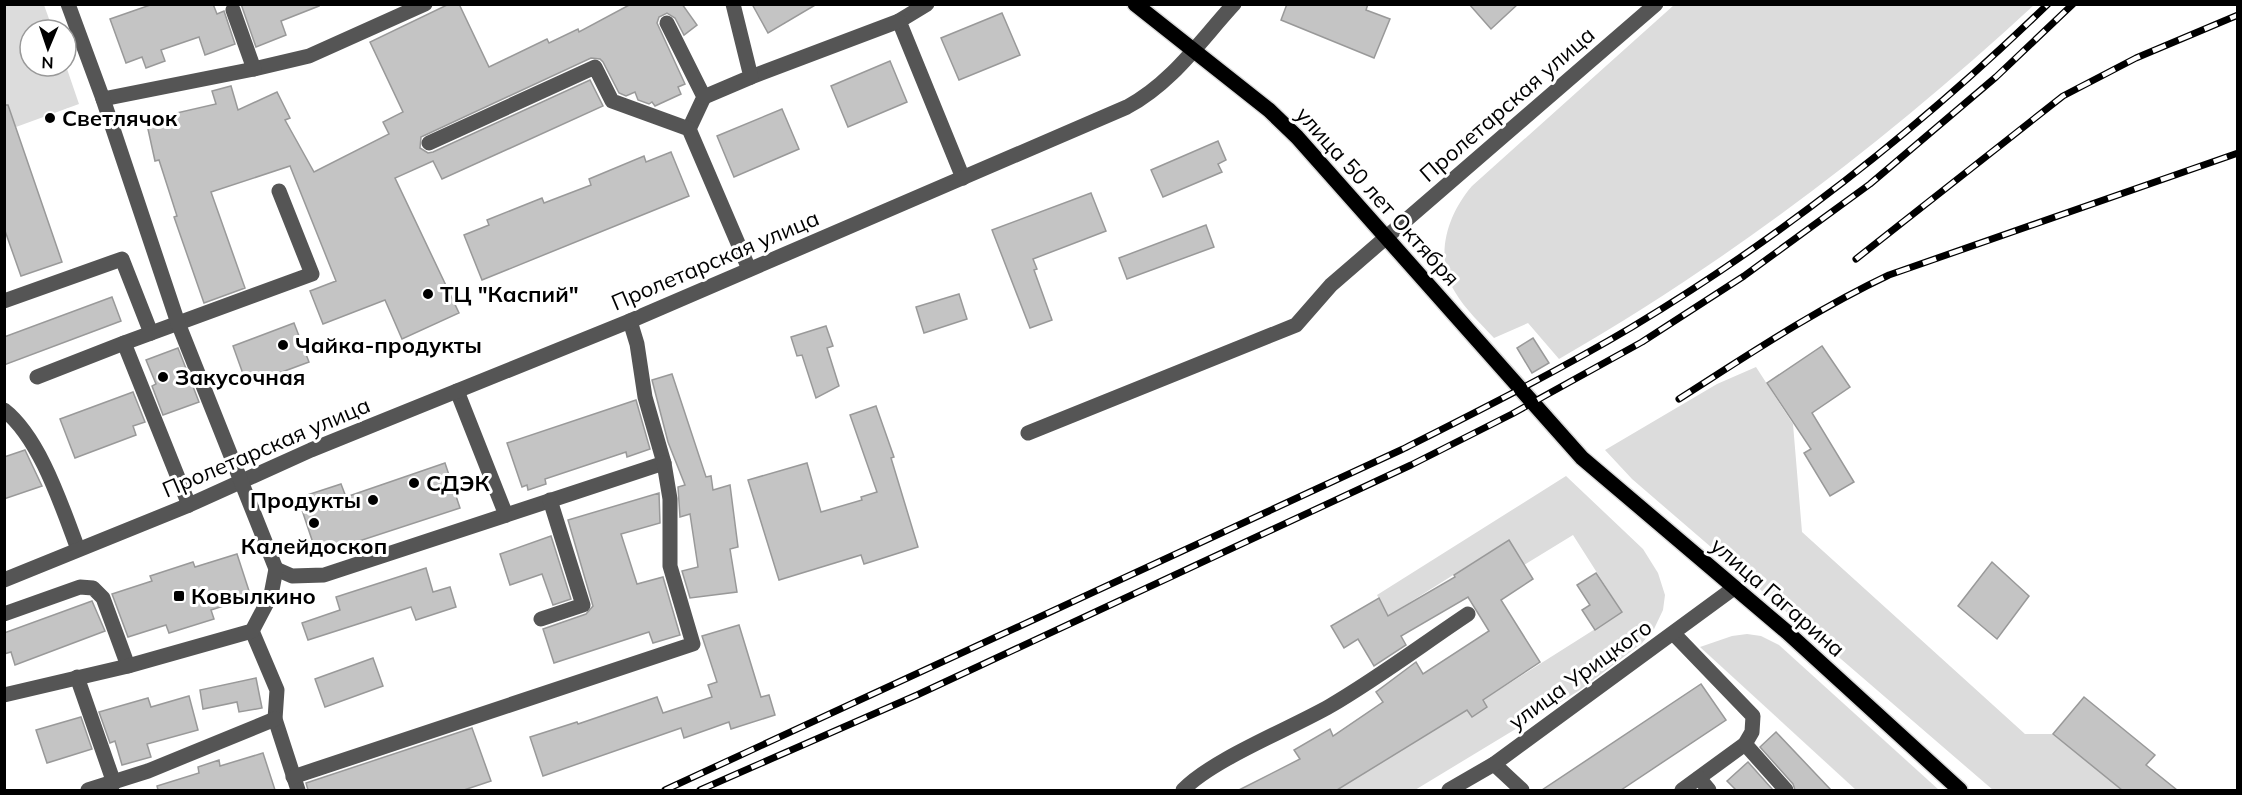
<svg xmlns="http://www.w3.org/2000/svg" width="2242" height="795" viewBox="0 0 2242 795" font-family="Mulish,sans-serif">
<rect width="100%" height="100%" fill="#fff"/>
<g fill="#dcdcdc">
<path d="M 4,5 L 44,5 L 53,30 L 30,30 L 30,66 L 66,66 L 79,104 L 5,131 Z"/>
<path d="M 1674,5 L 2034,5 C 1889,139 1731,260 1559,359 L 1528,323 L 1494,338 C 1481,324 1465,309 1455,292 C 1434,257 1447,215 1472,186 Z"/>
<path d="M 1756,367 L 1793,424 L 1802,532 L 2025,734 L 2053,734 L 2122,790 L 1993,790 L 1632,479 L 1605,450 L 1717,384 Z"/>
<path d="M 1566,476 L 1643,549 L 1658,573 L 1665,595 L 1663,610 L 1654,629 L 1642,643 L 1580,690 L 1415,790 L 1337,790 L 1467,710 L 1472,717 L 1487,707 L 1483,700 L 1622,612 L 1573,535 L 1524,565 L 1509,540 L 1388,616 L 1377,595 Z"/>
<path d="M 1747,634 L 1761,636 L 1779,645 L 1939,790 L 1856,790 L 1700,647 L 1732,636 Z"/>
</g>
<g fill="#c4c4c4" stroke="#999" stroke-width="1.5">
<path d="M 153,4 L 213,4 L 217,14 L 224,11 L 235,44 L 205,55 L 199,37 L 161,50 L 165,61 L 146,68 L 142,57 L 126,63 L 110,19 Z"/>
<path d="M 241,4 L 318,4 L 319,6 L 281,21 L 286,35 L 256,47 Z"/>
<path d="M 449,4 L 459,4 L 489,67 L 547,39 L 549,43 L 578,29 L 579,32 L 631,4 L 682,4 L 697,25 L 684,35 L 675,18 L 667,13 L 659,17 L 657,23 L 685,84 L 678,87 L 681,94 L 655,106 L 652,102 L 649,104 L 638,100 L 635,92 L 626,96 L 619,93 L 603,62 L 600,59 L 591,58 L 421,137 L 420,148 L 428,153 L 433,152 L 590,80 L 603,106 L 442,179 L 433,161 L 395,178 L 459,313 L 402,339 L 385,300 L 323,324 L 310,291 L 336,281 L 290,166 L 211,192 L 245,288 L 204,303 L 174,217 L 177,216 L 159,160 L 155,161 L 146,120 L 216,104 L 212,91 L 231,86 L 238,110 L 277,92 L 290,118 L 285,120 L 314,172 L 389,134 L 383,122 L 403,112 L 370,42 Z"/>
<path d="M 752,4 L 817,4 L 768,33 Z"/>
<path d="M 1287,4 L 1368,4 L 1366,10 L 1390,19 L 1374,58 L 1281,20 Z"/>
<path d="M 1469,4 L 1518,4 L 1491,29 Z"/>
<path d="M 1002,13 L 1020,55 L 959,80 L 941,38 Z"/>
<path d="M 890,61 L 907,102 L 848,127 L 831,86 Z"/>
<path d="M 4,105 L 8,105 L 62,262 L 21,276 L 4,228 Z"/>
<path d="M 782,109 L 799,149 L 734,177 L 717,136 Z"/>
<path d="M 1218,141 L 1226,160 L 1218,164 L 1222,172 L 1163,197 L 1151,170 Z"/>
<path d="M 671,152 L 689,196 L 482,280 L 464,235 L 489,225 L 487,220 L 542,198 L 544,203 L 591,185 L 589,179 L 644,156 L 646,162 Z"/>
<path d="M 1091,193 L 1106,231 L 1033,259 L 1037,269 L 1034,270 L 1052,320 L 1030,328 L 992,230 Z"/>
<path d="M 1206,225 L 1214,247 L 1127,279 L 1119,258 Z"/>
<path d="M 959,294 L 967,319 L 924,333 L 916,307 Z"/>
<path d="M 112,297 L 121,321 L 4,365 L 4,337 Z"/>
<path d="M 294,323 L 309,362 L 247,385 L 233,346 Z"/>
<path d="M 826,326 L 833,346 L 827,348 L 839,386 L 816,398 L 802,355 L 797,356 L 791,337 Z"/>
<path d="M 1533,338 L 1549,363 L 1532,373 L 1517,348 Z"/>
<path d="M 1822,346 L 1850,387 L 1812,413 L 1854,482 L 1830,496 L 1804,453 L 1811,449 L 1767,383 Z"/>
<path d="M 178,348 L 199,402 L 163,415 L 152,386 L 156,384 L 146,360 Z"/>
<path d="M 672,374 L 706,477 L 711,476 L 713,490 L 730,485 L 738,547 L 730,549 L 737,592 L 690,598 L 682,571 L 698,567 L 690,514 L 680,517 L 678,487 L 685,485 L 668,442 L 652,380 Z"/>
<path d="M 133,392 L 145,422 L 133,426 L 136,435 L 75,458 L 60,419 Z"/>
<path d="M 636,400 L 650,449 L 627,457 L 626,452 L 545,479 L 546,484 L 528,490 L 527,485 L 522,487 L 507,443 Z"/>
<path d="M 876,406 L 894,457 L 891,458 L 918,547 L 864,564 L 861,555 L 779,580 L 748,480 L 807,463 L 821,512 L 862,500 L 861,497 L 877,492 L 850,415 Z"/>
<path d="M 25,450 L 42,486 L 4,499 L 4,457 Z"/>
<path d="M 445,463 L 460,508 L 356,542 L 357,546 L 339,553 L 338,548 L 333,550 L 330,541 L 314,546 L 298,498 L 341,484 L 346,497 Z"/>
<path d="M 659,493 L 660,523 L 621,534 L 637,584 L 663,577 L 680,635 L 653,643 L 649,632 L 554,663 L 543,629 L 586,614 L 593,606 L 568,520 Z"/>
<path d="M 551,536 L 571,599 L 553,605 L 542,574 L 510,585 L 500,554 Z"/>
<path d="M 1509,540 L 1533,579 L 1501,600 L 1540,662 L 1483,700 L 1487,707 L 1472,717 L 1467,710 L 1337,790 L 1239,790 L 1300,759 L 1294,750 L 1330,729 L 1333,736 L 1383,702 L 1376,692 L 1416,662 L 1423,674 L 1489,631 L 1468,597 L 1401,636 L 1406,645 L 1374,666 L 1358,639 L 1344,648 L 1331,626 L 1379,598 L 1388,616 L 1455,577 L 1454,575 Z"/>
<path d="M 237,554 L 251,597 L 211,610 L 214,619 L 169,633 L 166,625 L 128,637 L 112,594 L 152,581 L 150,576 L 193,562 L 195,567 Z"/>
<path d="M 1992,562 L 2029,596 L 1997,639 L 1958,606 Z"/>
<path d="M 426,568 L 433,592 L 450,587 L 456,607 L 416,620 L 411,607 L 308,640 L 302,623 L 340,610 L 336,597 Z"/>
<path d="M 1596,573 L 1622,612 L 1595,630 L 1582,610 L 1590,605 L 1577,585 Z"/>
<path d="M 92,601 L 105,631 L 15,665 L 11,652 L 4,654 L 4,633 Z"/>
<path d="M 739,625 L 761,697 L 769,695 L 775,715 L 731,729 L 729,722 L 684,738 L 681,728 L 543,776 L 530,737 L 577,722 L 578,724 L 657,697 L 663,713 L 712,697 L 708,685 L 717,682 L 702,636 Z"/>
<path d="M 373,658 L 383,686 L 325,707 L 315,679 Z"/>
<path d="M 256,678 L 262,708 L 239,712 L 237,702 L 203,709 L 200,690 Z"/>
<path d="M 1701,684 L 1726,720 L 1621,790 L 1542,790 Z"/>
<path d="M 189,696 L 198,730 L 147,744 L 151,757 L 122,765 L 115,741 L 110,743 L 99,712 L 148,698 L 151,707 Z"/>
<path d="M 2084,697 L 2155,755 L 2146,765 L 2177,790 L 2122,790 L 2053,734 Z"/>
<path d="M 81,717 L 92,749 L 47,763 L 36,730 Z"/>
<path d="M 472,728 L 491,781 L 464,790 L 308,790 L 306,783 Z"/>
<path d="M 1776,732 L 1831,790 L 1795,790 L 1793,784 L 1760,747 Z"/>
<path d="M 263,753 L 275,790 L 158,790 L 157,786 L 199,773 L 198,767 L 219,760 L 220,766 Z"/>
<path d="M 1748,762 L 1773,790 L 1736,790 L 1727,781 Z"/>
</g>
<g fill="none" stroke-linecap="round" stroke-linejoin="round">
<defs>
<path id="major" d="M 1135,4 L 1269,110 L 1297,137 L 1582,458 L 1787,632 L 1960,790"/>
</defs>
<use href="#major" stroke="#dbdbdb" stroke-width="18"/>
<g stroke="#555" stroke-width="15">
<path d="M 927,4 L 899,21 L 963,178"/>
<path d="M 667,23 L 704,97 L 689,129"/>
<path d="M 254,69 L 309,56 L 425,4"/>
<path d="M 751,77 L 899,21"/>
<path d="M 704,97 L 751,77 L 733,4"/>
<path d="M 103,99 L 254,69 L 233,10"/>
<path d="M 429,143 L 595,67 L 612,101 L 689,129 L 749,269"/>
<path d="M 4,301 L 122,259 L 151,333"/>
<path d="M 124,343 L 312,274 L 279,191"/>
<path d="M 37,377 L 124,343 L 189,505"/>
<path d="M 457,391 L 506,515"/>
<path d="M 4,410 C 40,438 62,507 78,549"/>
<path d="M 1028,433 L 1296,325 L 1331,285 L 1656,4"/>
<path d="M 276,569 L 292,576 L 324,575 L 664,463 L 645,397 L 637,344 L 630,321"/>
<path d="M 4,580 L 189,505 L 311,450 L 630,321 L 1127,107 C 1172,83 1200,41 1234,4"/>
<path d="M 4,614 L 80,587 L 93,588 L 103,598 L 128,666"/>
<path d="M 541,619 L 583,605 L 550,500"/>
<path d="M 252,631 L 277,690 L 275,719 L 298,790"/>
<path d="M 1674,634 L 1753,716 L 1752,732 L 1745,744 L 1682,790"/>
<path d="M 77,677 L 114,783"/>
<path d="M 4,695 L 128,666 L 252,631 L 271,595 L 276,569 L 178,323 L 103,99 L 68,4"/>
<path d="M 1745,744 L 1786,790"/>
<path d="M 1494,764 L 1522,790"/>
<path d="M 293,777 L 693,644 L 670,566 L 670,499 L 664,463"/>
<path d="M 1699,778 L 1709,790"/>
<path d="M 88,790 L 148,771 L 275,719"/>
<path d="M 1183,790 C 1213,759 1290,729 1330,706 C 1378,678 1423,644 1468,614"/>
<path d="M 1449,790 L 1494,764 L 1734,588"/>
</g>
<use href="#major" stroke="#000" stroke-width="15"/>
<defs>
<g id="rail">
<path d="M 1856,259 L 2063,96 L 2136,58 L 2238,15"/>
<path d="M 1679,399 C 1748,355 1815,310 1889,275 L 2238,153"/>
<path d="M 665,790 L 1403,449 C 1480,410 1558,371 1632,327 C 1782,237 1922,126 2048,4"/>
<path d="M 700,790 L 917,695 L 1411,465 L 1512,414 L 1642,342 L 1744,276 L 1870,184 L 1996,77 L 2073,4"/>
</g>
</defs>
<use href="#rail" stroke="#000" stroke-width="7"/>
<use href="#rail" stroke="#fff" stroke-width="4.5" stroke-dasharray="14" stroke-linecap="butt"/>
</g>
<g fill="#000" stroke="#fff" stroke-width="2">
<circle cx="50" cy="118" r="6"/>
<circle cx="428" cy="294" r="6"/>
<circle cx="283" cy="345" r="6"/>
<circle cx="163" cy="377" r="6"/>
<circle cx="414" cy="483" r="6"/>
<circle cx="373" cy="500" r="6"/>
<circle cx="314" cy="523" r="6"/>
<rect x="173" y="590" width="12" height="12" rx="3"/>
</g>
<g text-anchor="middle" stroke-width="6" stroke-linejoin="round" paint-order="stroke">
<g font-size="22" fill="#000" stroke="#fff">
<text transform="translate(1507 104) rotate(-41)" y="8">Пролетарская улица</text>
<text transform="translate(1378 196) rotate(48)" y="8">улица 50 лет Октября</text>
<text transform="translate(715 260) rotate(-23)" y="8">Пролетарская улица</text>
<text transform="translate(266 447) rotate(-23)" y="8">Пролетарская улица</text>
<text transform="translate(1778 597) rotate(41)" y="8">улица Гагарина</text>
<text transform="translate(1580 674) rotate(-36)" y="8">улица Урицкого</text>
</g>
<g font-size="22" font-weight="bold" fill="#000" stroke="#fff" text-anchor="start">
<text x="62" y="126">Светлячок</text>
<text x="440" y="302">ТЦ "Каспий"</text>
<text x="295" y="353">Чайка-продукты</text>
<text x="175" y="385">Закусочная</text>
<text x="426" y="491">СДЭК</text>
<text x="361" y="508" text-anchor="end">Продукты</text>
<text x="314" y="554" text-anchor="middle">Калейдоскоп</text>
<text x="191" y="604">Ковылкино</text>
</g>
</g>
<rect width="2242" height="795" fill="none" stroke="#000000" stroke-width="12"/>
<g transform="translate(48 48) rotate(182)"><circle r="28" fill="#ffffff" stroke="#999999" stroke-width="1.5"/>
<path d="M0-4.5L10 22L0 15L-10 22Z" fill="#000000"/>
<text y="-9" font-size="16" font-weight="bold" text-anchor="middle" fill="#000000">N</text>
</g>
</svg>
